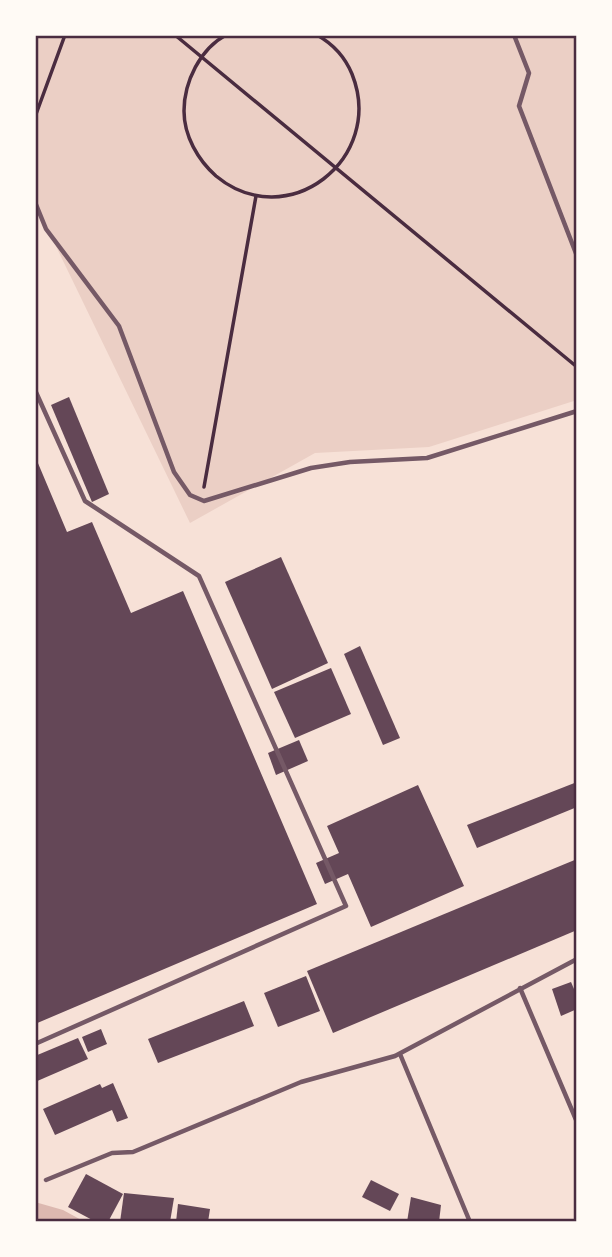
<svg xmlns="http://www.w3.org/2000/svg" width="612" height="1257" viewBox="0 0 612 1257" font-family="'Public Sans',sans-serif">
<rect width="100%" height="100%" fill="#f7e1d7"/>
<path fill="#ebcfc5" d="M 35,35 L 577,35 L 577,400 L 429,447 L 315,453 L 190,523 L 35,203 Z"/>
<path fill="#dcb8b0" d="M 35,1202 L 63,1210 L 85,1222 L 35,1222 Z"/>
<g fill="#644757">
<path d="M 69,397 L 109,494 L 92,502 L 51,405 Z"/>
<path d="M 35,456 L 67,532 L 92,522 L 131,613 L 183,591 L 317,904 L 35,1024 Z"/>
<path d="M 281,557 L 328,663 L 272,689 L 225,582 Z"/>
<path d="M 360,646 L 400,738 L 383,745 L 344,654 Z"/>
<path d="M 331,668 L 351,714 L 295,738 L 274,692 Z"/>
<path d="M 299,740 L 308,761 L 276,775 L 268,753 Z"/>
<path d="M 577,782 L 577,807 L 477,848 L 467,825 Z"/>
<path d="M 418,785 L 464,886 L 371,927 L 348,874 L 325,884 L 316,863 L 339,853 L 327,826 Z"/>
<path d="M 577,859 L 577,930 L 333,1033 L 307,971 Z"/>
<path d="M 306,976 L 320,1011 L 278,1027 L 264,993 Z"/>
<path d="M 571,982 L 577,996 L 577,1009 L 561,1016 L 552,989 Z"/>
<path d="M 244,1001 L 254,1026 L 158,1063 L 148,1039 Z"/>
<path d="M 101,1029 L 107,1044 L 88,1052 L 82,1037 Z"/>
<path d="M 78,1038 L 88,1059 L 35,1082 L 35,1056 Z"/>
<path d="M 113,1083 L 128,1118 L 117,1122 L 112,1110 L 55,1135 L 43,1109 L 100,1084 L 102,1088 Z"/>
<path d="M 86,1174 L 123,1194 L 108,1222 L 96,1222 L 68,1207 Z"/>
<path d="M 371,1180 L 399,1194 L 390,1211 L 362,1197 Z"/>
<path d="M 124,1193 L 174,1198 L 170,1222 L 120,1222 Z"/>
<path d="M 411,1197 L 441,1205 L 439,1222 L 407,1222 Z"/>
<path d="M 178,1204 L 210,1209 L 208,1222 L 176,1222 Z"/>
</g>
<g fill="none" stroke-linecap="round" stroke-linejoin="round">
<g stroke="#4a2c40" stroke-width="3.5">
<path d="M 175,35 L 577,367"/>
<path d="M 226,35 C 200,49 184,82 184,111 C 184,136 198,160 216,176 C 287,235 386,159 352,74 C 345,57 333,44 317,35"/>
<path d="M 35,117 L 65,35"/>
<path d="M 204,487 L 256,196"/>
</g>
<g stroke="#755966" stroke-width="4.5">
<path d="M 514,35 L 529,73 L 519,106 L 577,256"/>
<path d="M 35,202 L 46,229 L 119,326 L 174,472 L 190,495 L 204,501 L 311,468 L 350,462 L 427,458 L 577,411"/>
<path d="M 35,390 L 85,501 L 199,576 L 346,906 L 35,1044"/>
<path d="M 520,988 L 577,1122"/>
<path d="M 400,1054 L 470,1222"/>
<path d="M 46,1180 L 112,1153 L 133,1152 L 301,1082 L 395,1056 L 577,959"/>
</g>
</g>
<rect width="612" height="1257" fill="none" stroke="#fffaf5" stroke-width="74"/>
<rect x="37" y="37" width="538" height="1183" fill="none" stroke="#4a2c40" stroke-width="2.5"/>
</svg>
